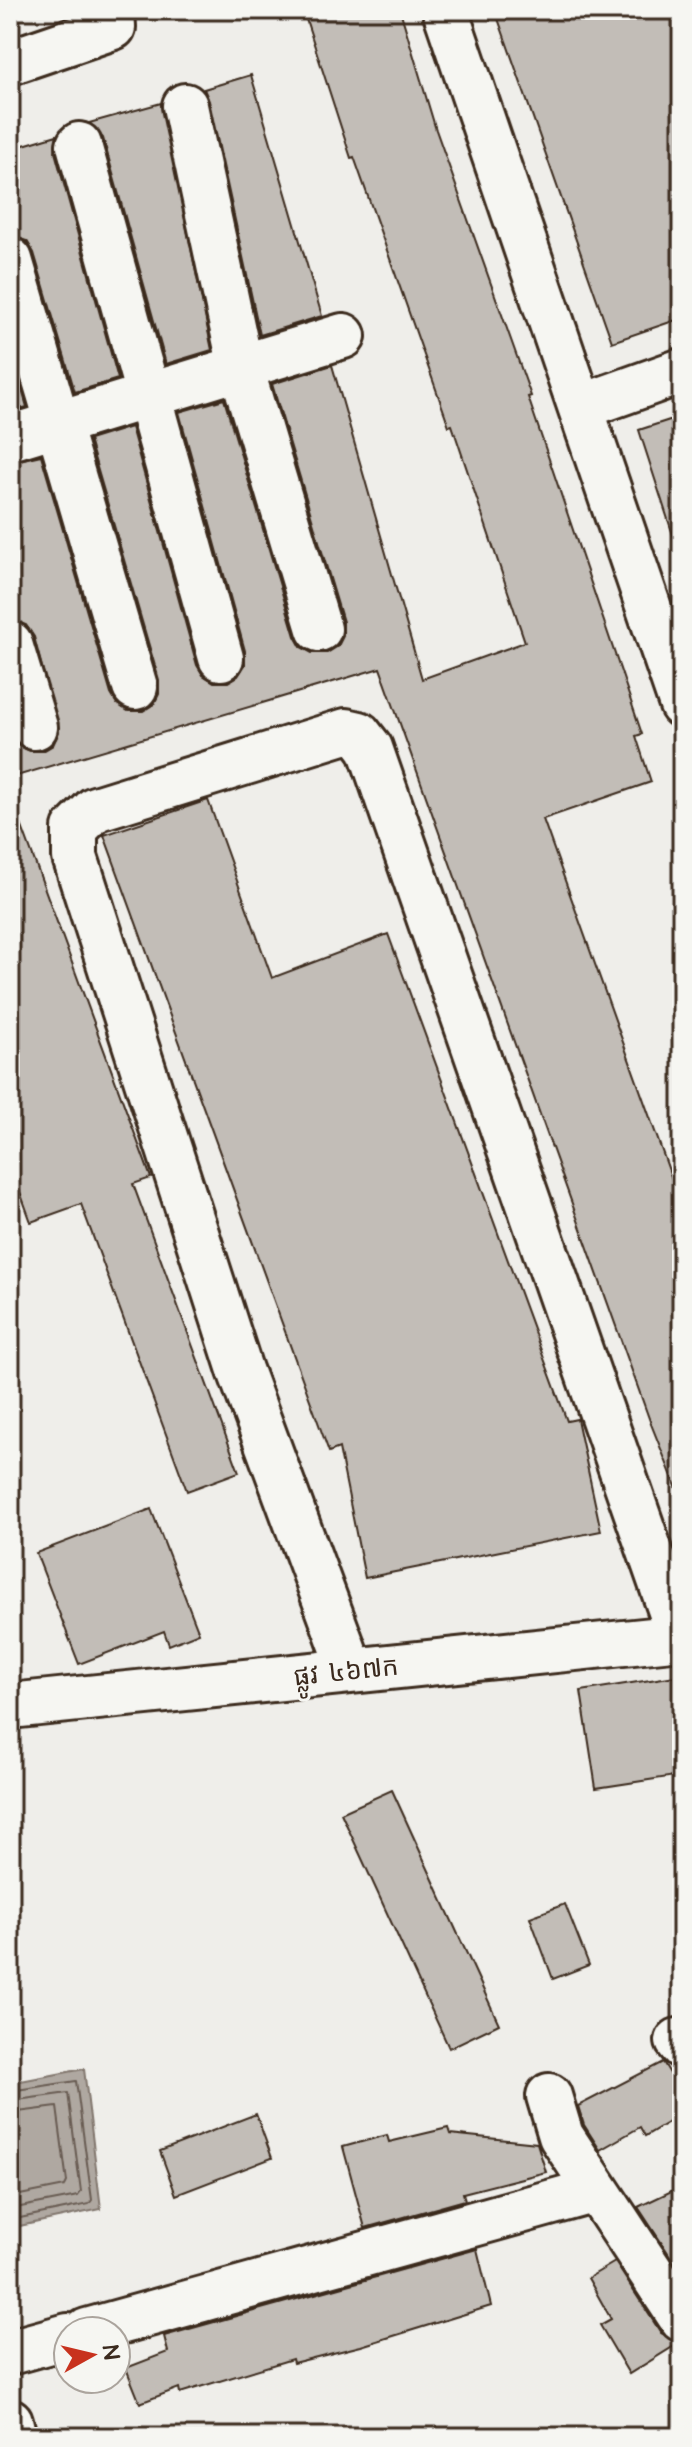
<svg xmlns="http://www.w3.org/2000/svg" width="692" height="2447" viewBox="0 0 692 2447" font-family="'Architects Daughter','Noto Sans Khmer',sans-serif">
<rect width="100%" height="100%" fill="#efeeea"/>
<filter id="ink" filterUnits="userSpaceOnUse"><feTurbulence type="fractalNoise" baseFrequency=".0125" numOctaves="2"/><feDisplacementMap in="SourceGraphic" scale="16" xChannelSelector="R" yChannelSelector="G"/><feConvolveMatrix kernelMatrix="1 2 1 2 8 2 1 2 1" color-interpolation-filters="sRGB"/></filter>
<g filter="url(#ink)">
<path fill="#afa8a1" stroke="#81766d" stroke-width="2" d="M 84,2069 L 101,2209 L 10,2228 L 10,2083 Z"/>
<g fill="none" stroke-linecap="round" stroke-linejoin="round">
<g stroke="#695c52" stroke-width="2">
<path d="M 10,2091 L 76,2081 L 92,2200 L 89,2204 L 10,2220"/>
<path d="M 10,2101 L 68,2093 L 81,2192 L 78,2196 L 10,2209"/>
<path d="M 10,2113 L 57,2107 L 67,2182 L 65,2186 L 10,2197"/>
</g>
</g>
<g fill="#c2bdb7" stroke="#3b2a1e" stroke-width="2">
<path d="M 303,10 L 400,10 L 436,130 L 531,396 L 528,397 L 642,734 L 636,736 L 651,782 L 543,819 L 682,1207 L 682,1493 L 679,1494 L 651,1424 L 380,668 L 10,778 L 10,731 L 17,745 L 30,751 L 43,751 L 53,745 L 59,732 L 34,637 L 26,625 L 10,620 L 10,462 L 41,455 L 111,694 L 117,704 L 128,711 L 143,711 L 154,704 L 159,694 L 159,680 L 89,440 L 131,427 L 197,665 L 203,675 L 214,682 L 228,682 L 238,676 L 245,665 L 245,651 L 179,412 L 224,399 L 295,636 L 301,647 L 312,653 L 327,653 L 338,646 L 343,636 L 343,622 L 272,384 L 332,365 L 422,679 L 525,642 L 452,425 L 449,426 L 354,157 L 351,158 Z"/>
<path d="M 495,10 L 682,10 L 682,318 L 612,342 Z"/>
<path d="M 251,75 L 322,316 L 260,335 L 209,101 L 204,89 Z"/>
<path d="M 161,103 L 212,350 L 166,364 L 103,138 L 89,123 Z"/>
<path d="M 57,135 L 55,152 L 118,379 L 75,392 L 34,253 L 27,241 L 10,236 L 10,149 Z"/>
<path d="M 10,349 L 27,407 L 10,412 Z"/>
<path d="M 682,416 L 682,540 L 675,541 L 639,430 Z"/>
<path d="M 208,800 L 272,978 L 388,934 L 567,1421 L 577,1419 L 601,1531 L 365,1578 L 339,1448 L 329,1452 L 104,835 Z"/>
<path d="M 10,805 L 14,805 L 151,1178 L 133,1184 L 239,1472 L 187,1491 L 81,1204 L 31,1222 L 10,1164 Z"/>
<path d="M 151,1509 L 199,1633 L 169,1645 L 164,1631 L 79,1664 L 36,1553 Z"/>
<path d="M 682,1675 L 682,1775 L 596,1788 L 581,1691 Z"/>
<path d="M 392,1790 L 499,2024 L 449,2048 L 341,1813 Z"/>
<path d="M 565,1904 L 589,1965 L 553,1979 L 530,1917 Z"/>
<path d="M 663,2062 L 682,2093 L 682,2114 L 645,2136 L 640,2127 L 600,2150 L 584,2125 L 578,2106 Z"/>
<path d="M 256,2114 L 272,2158 L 176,2195 L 160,2151 Z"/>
<path d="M 448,2128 L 450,2134 L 537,2143 L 546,2172 L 463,2193 L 465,2200 L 365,2228 L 343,2147 L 387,2135 L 389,2142 Z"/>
<path d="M 682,2186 L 682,2274 L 638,2207 Z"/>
<path d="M 477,2249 L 491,2306 L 361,2346 L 293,2363 L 292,2359 L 180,2393 L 179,2388 L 140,2403 L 126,2368 L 168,2352 L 164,2336 Z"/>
<path d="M 615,2262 L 661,2333 L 679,2343 L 629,2374 L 600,2325 L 611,2319 L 588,2278 Z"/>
</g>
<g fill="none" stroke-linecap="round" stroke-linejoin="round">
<defs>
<g id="minor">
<path d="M 445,10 L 682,705"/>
<path d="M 10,62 L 113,27 L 112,10"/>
<path d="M 185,106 L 241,368 L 319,629"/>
<path d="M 79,145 L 221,658"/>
<path d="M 10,260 L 135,687"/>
<path d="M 581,407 L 682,371"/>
<path d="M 10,438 L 343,336"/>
<path d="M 10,644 L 35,727"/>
<path d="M 351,1670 L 240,1370 L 75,857 L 75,829 L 95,809 L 346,731 L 359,734 L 370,748 L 680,1637"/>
<path d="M 10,1706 L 682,1637"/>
<path d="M 678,2041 L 682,2046"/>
<path d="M 549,2096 L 561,2136 L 682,2319"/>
<path d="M 87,2331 L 596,2190"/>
<path d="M 10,2352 L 68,2336"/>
<path d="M 10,2421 L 14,2437"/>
</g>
</defs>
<use href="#minor" stroke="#3b2a1e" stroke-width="50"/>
<use href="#minor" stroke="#f6f6f2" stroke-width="44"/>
</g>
</g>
<g text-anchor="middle" stroke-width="6" stroke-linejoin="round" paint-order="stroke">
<g font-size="26" fill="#3b2a1e" stroke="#f6f6f2">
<text transform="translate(346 1671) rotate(-6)" y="9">ផ្លូវ ៤៦៧ក</text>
</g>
</g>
<rect width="692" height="2447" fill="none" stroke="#f6f6f2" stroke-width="40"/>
<rect x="20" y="20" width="652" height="2407" fill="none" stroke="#3b2a1e" stroke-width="3" filter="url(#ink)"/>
<g transform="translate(92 2355) rotate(82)"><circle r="38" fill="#f6f6f2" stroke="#aba49d" stroke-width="2"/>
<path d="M0-6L14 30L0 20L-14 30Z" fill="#c8321e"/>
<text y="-12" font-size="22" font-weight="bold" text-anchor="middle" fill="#3b2a1e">N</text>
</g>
</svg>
